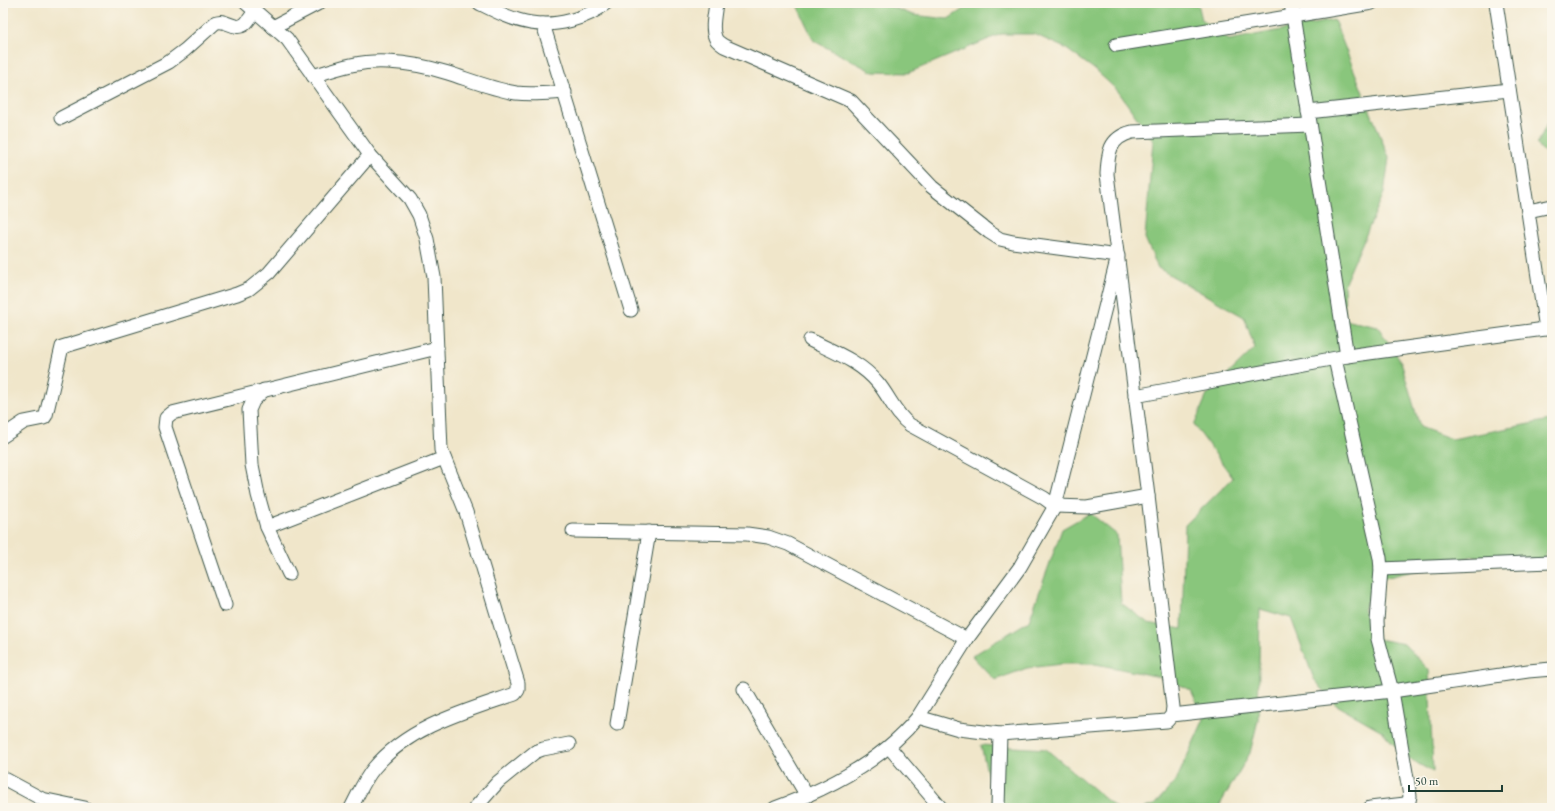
<svg xmlns="http://www.w3.org/2000/svg" width="1555" height="811" viewBox="0 0 1555 811" font-family="'EB Garamond',serif">
<rect width="100%" height="100%" fill="#fbf7ec"/>
<filter id="ink" filterUnits="userSpaceOnUse"><feTurbulence type="fractalNoise" baseFrequency=".025" numOctaves="2"/><feDisplacementMap in="SourceGraphic" scale="8" xChannelSelector="R" yChannelSelector="G"/><feConvolveMatrix kernelMatrix="1 2 1 2 8 2 1 2 1" color-interpolation-filters="sRGB"/></filter>
<filter id="wash" filterUnits="userSpaceOnUse"><feTurbulence type="fractalNoise" baseFrequency=".012" numOctaves="4" result="noise"/><feDisplacementMap in="SourceGraphic" scale="16" xChannelSelector="R" yChannelSelector="G"/><feGaussianBlur stdDeviation="0.9" result="paint"/><feColorMatrix in="noise" values="0 0 0 0 0 0 0 0 0 0 0 0 0 0 0 0 0 1.4 0 .05"/><feComposite in="paint" operator="in"/></filter>
<g filter="url(#wash)">
<rect width="100%" height="100%" fill="#f0e6ca"/>
<g fill="#89c67c" stroke="#548258">
<path d="M 796,3 L 881,3 L 913,15 L 948,19 L 973,3 L 1198,3 L 1202,20 L 1229,40 L 1334,20 L 1389,158 L 1384,193 L 1344,285 L 1345,320 L 1378,327 L 1401,362 L 1420,427 L 1452,439 L 1550,420 L 1552,418 L 1552,541 L 1541,564 L 1474,556 L 1376,580 L 1363,610 L 1378,639 L 1404,644 L 1429,670 L 1433,772 L 1404,756 L 1382,731 L 1335,704 L 1314,679 L 1291,618 L 1260,609 L 1258,720 L 1250,753 L 1218,808 L 1144,808 L 1154,805 L 1176,781 L 1204,719 L 1191,690 L 1160,677 L 1096,664 L 1062,664 L 1027,668 L 995,680 L 972,656 L 1029,621 L 1062,529 L 1090,513 L 1117,535 L 1121,603 L 1148,623 L 1182,629 L 1185,525 L 1233,478 L 1194,425 L 1207,395 L 1255,348 L 1244,317 L 1158,268 L 1145,238 L 1153,141 L 1118,91 L 1094,69 L 1065,48 L 1034,34 L 1001,34 L 908,73 L 873,72 L 814,41 Z"/>
<path d="M 1552,113 L 1552,159 L 1537,145 Z"/>
<path d="M 981,745 L 1046,749 L 1116,808 L 995,808 Z"/>
</g>
</g>
<g filter="url(#ink)">
<g fill="none" stroke-linecap="round" stroke-linejoin="round">
<defs>
<g id="minor">
<path d="M 246,3 L 287,39 L 370,155 L 410,199 L 419,215 L 427,239 L 434,277 L 441,450 L 466,512 L 518,683 L 518,690 L 515,694 C 466,711 409,726 374,768 C 364,780 358,795 351,808"/>
<path d="M 479,3 C 495,11 512,20 531,23 C 555,27 587,19 606,3"/>
<path d="M 716,3 C 715,13 711,28 715,37 C 716,41 721,44 724,46 L 851,101 L 932,187 L 989,232 L 1000,239 L 1013,242 L 1118,256 L 1055,506 L 1020,567 L 967,639 L 918,717 C 882,761 828,789 775,808"/>
<path d="M 1291,3 L 1347,356"/>
<path d="M 1496,3 L 1546,329"/>
<path d="M 543,24 L 631,310"/>
<path d="M 273,27 L 319,3"/>
<path d="M 1116,45 L 1372,3"/>
<path d="M 313,76 C 338,68 361,60 388,62 C 408,63 429,67 448,73 C 470,80 492,89 516,93 C 532,95 549,93 565,92"/>
<path d="M 1308,112 L 1509,90"/>
<path d="M 61,118 L 169,62 L 185,50 L 215,23 C 225,17 234,32 245,24 C 249,20 252,15 255,11"/>
<path d="M 1528,211 L 1552,206"/>
<path d="M 810,340 C 834,352 861,362 878,383 C 889,396 896,415 910,425 L 1044,498 L 1055,506 L 1087,507 L 1148,496"/>
<path d="M 1335,359 L 1380,558 L 1381,569 L 1377,621 L 1378,639 L 1392,691 L 1410,796 L 1409,801 L 1405,804 L 1370,808"/>
<path d="M 264,390 L 253,401 L 249,410 L 252,465 L 258,495 L 267,527 L 289,574"/>
<path d="M 1135,396 L 1347,356 L 1552,328"/>
<path d="M 3,436 L 24,422 L 44,418 L 46,415 L 62,347 L 237,294 L 249,289 L 269,273 L 370,155"/>
<path d="M 267,527 L 444,458"/>
<path d="M 573,531 L 747,534 L 768,537 L 788,544 L 967,639"/>
<path d="M 1381,569 L 1552,562"/>
<path d="M 225,605 L 165,427 L 166,418 L 172,413 L 437,348"/>
<path d="M 744,689 L 807,796"/>
<path d="M 1172,715 L 1392,691 L 1528,671 L 1552,669"/>
<path d="M 918,717 L 959,729 L 1000,734 L 1167,721 L 1172,715 L 1173,707 L 1148,496 L 1107,174 C 1108,153 1109,138 1132,132 L 1310,125"/>
<path d="M 617,724 L 649,532"/>
<path d="M 889,747 L 941,808"/>
<path d="M 3,778 L 42,799 L 85,808"/>
<path d="M 475,808 L 498,782 L 535,752 L 543,749 L 569,744"/>
<path d="M 998,808 L 1000,734"/>
</g>
</defs>
<use href="#minor" stroke="#3e564a" stroke-width="15"/>
<use href="#minor" stroke="#fff" stroke-width="13"/>
</g>
</g>
<rect width="1555" height="811" fill="none" stroke="#fbf7ec" stroke-width="16"/>
<path d="M1409 785v6h93v-6" fill="none" stroke="#1f3d34" stroke-width="2"/>
<text x="1415" y="785" font-size="12" fill="#1f3d34" stroke="#fbf7ec" stroke-width="3" paint-order="stroke">50 m</text>
</svg>
